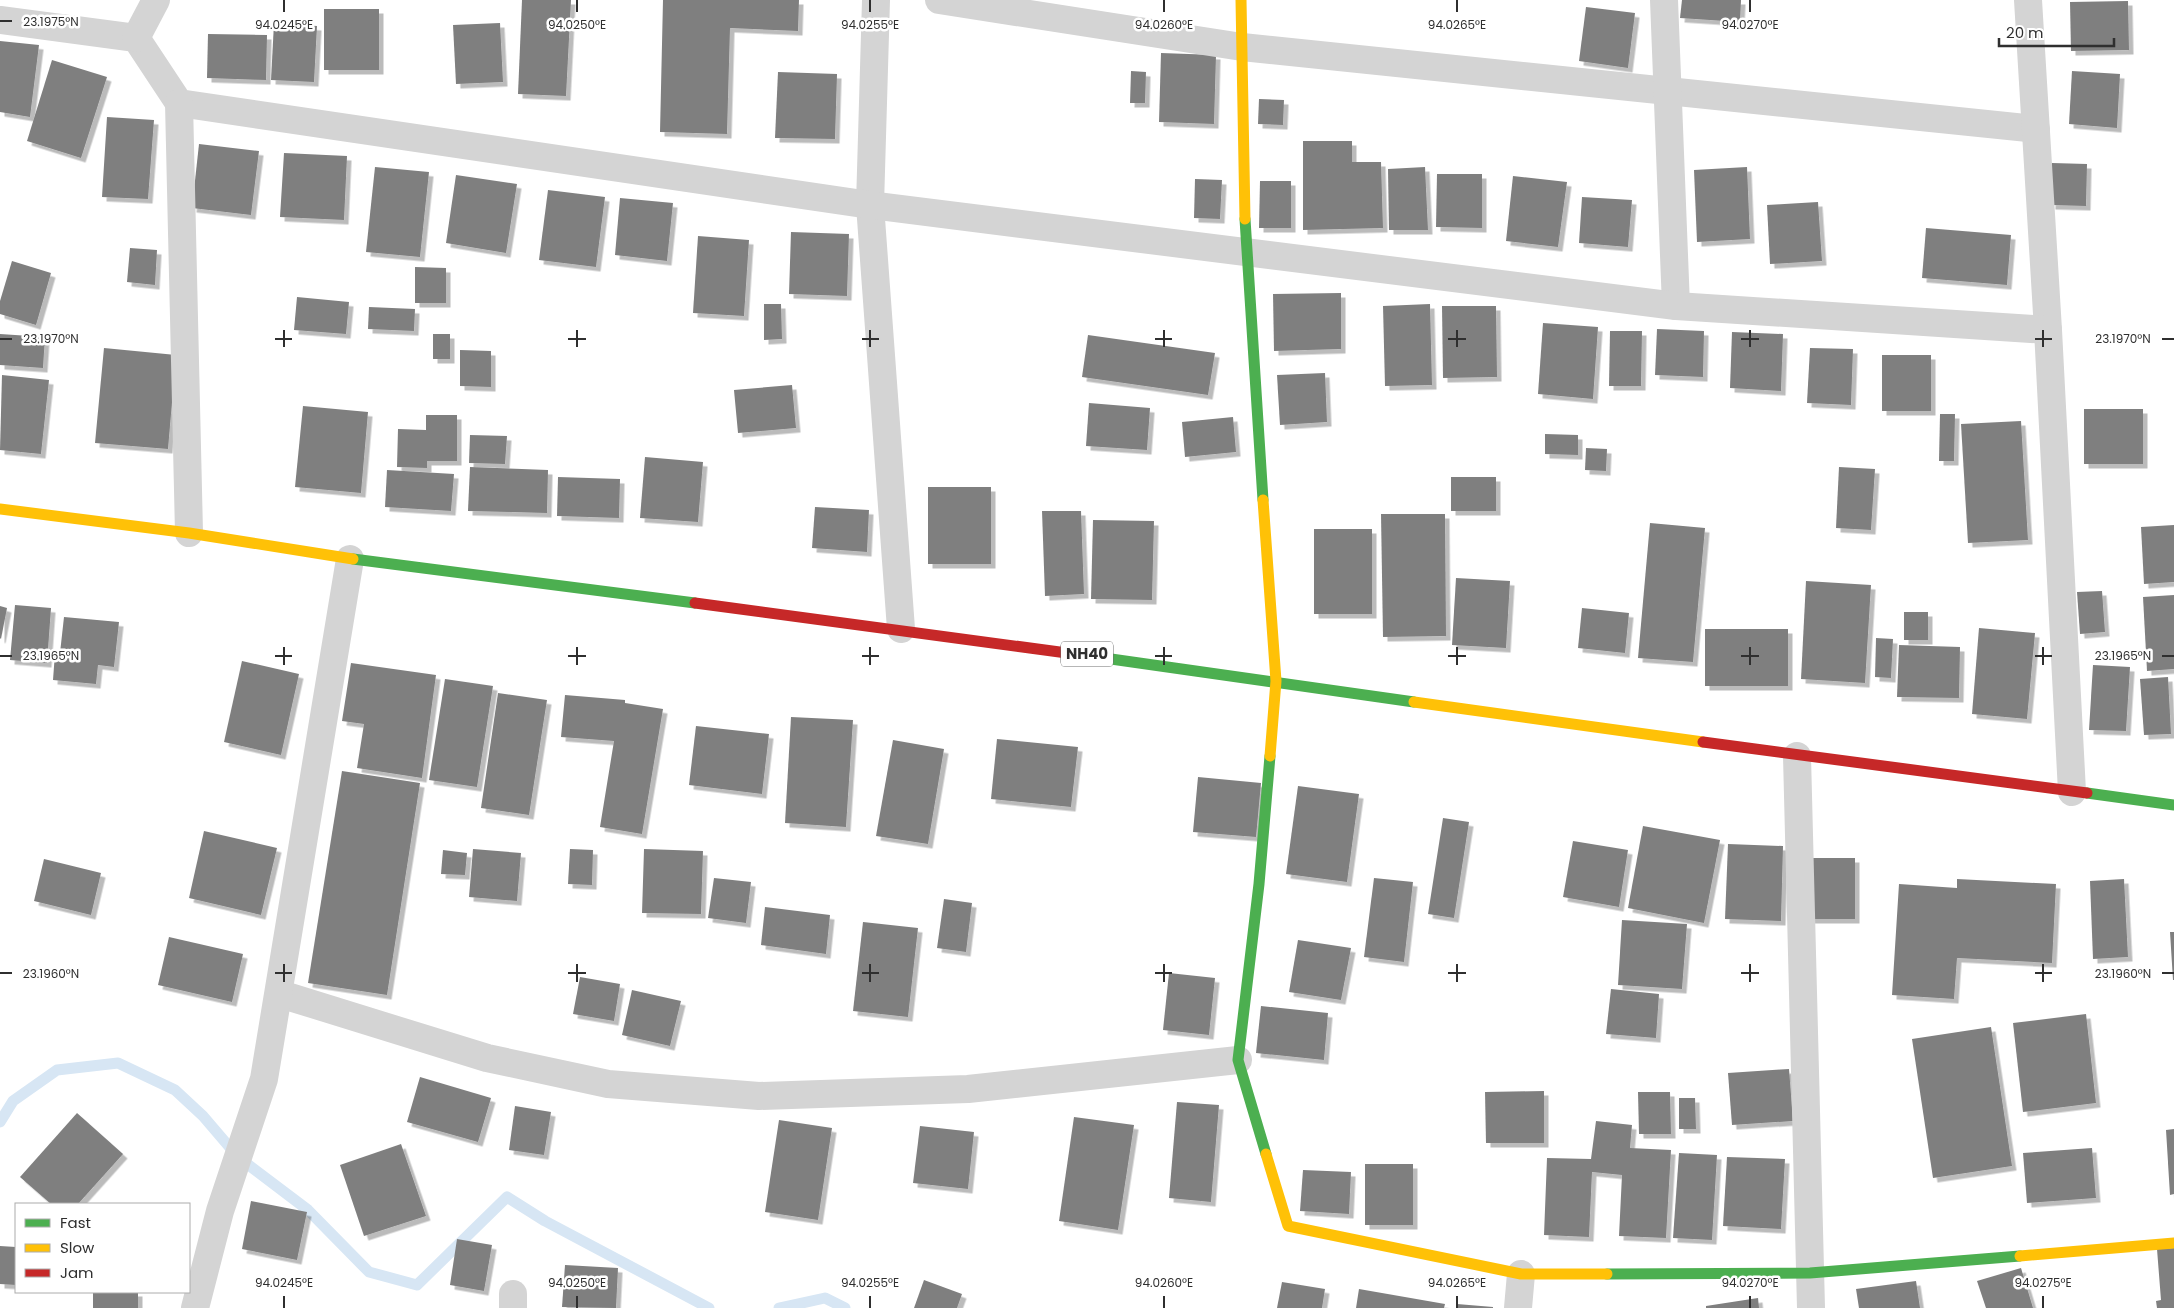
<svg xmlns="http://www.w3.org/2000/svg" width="2174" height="1308" viewBox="0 0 2174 1308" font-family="Poppins,sans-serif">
<defs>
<filter id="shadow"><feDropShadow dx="4.5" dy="4.5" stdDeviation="0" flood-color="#0004"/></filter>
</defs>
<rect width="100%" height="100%" fill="#fff"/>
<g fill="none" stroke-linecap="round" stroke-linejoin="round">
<g stroke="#d7e6f4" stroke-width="11">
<path d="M 0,1122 L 13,1101 L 57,1070 L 118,1063 L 175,1090 L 203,1116 L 238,1157 L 308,1210 L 369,1272 L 417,1285 L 507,1197 L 545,1221 L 709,1308"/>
<path d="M 779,1308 L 825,1298 L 845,1308"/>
</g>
</g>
<g fill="#7f7f7f" filter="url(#shadow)">
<path d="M 522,0 L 571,0 L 566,96 L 518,94 Z"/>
<path d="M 663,0 L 799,0 L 798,31 L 730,28 L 727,134 L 660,132 Z"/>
<path d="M 1682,0 L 1741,0 L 1740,22 L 1680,18 Z"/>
<path d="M 2128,1 L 2129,50 L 2071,51 L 2070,2 Z"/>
<path d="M 1586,7 L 1635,13 L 1628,68 L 1579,61 Z"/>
<rect x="324" y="9" width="55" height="61"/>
<path d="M 274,23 L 317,26 L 314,82 L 271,80 Z"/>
<path d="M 500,23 L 503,82 L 456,84 L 453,25 Z"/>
<path d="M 208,34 L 267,35 L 266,80 L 207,78 Z"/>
<path d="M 0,41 L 39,45 L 30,117 L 0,112 Z"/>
<path d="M 1161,53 L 1216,55 L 1214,124 L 1159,122 Z"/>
<path d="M 52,60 L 107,77 L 81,158 L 27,141 Z"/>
<path d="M 1131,71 L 1146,72 L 1145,103 L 1130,103 Z"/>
<path d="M 2072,71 L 2120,74 L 2117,128 L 2069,124 Z"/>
<path d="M 778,72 L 837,74 L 835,139 L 775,138 Z"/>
<path d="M 1259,99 L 1284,100 L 1283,125 L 1258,124 Z"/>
<path d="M 107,117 L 154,120 L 148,199 L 102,197 Z"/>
<path d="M 1303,141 L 1352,141 L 1352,162 L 1381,162 L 1383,228 L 1303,230 Z"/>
<path d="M 199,144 L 259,151 L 251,215 L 192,208 Z"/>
<path d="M 284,153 L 347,156 L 344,220 L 280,217 Z"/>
<path d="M 2052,163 L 2087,164 L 2086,206 L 2051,205 Z"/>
<path d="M 375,167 L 429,172 L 420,257 L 366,252 Z"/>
<path d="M 1425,167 L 1428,230 L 1389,230 L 1388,169 Z"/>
<path d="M 1747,167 L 1750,239 L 1697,242 L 1694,170 Z"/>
<path d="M 1437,174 L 1482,174 L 1482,228 L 1436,227 Z"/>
<path d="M 456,175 L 517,184 L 506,253 L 446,243 Z"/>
<path d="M 1513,176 L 1567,182 L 1558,247 L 1506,241 Z"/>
<path d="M 1195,179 L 1222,180 L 1220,219 L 1194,218 Z"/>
<path d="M 1260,181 L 1291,181 L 1291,228 L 1259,228 Z"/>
<path d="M 548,190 L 605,197 L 596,267 L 539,260 Z"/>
<path d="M 1582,197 L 1632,200 L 1628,247 L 1579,243 Z"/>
<path d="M 620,198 L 673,203 L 667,261 L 615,255 Z"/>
<path d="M 1818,202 L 1822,261 L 1770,264 L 1767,205 Z"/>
<path d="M 1926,228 L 2011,235 L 2007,285 L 1922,278 Z"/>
<path d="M 791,232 L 849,234 L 847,296 L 789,294 Z"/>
<path d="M 698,236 L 749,240 L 744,316 L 693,313 Z"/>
<path d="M 130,248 L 157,250 L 155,285 L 127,282 Z"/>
<path d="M 12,261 L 51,273 L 36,325 L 0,314 L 0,301 Z"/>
<path d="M 415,267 L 446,268 L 446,303 L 415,303 Z"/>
<path d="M 1341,293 L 1341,349 L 1274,351 L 1273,294 Z"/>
<path d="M 297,297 L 349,302 L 346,334 L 294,330 Z"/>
<path d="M 764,304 L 781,304 L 782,339 L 764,340 Z"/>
<path d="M 1430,304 L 1432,385 L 1385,386 L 1383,306 Z"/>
<path d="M 1442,306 L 1496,306 L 1497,377 L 1443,378 Z"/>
<path d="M 369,307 L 415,309 L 414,331 L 368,329 Z"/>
<path d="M 1543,323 L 1598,327 L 1593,399 L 1538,394 Z"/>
<path d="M 1657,329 L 1704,331 L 1703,377 L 1655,375 Z"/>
<path d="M 1610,331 L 1642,331 L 1641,386 L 1609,386 Z"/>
<path d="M 1732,332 L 1783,334 L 1781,391 L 1730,388 Z"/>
<path d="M 0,334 L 45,337 L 43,368 L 0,365 Z"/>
<rect x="433" y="334" width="17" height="25"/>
<path d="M 1088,335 L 1215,353 L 1208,395 L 1082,377 Z"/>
<path d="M 104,348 L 176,355 L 168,449 L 95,443 Z"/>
<path d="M 1810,348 L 1853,349 L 1851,405 L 1807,403 Z"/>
<path d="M 460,350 L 491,351 L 491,387 L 460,386 Z"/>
<rect x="1882" y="355" width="49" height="56"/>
<path d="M 1325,373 L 1327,422 L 1280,425 L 1277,375 Z"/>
<path d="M 2,375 L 49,380 L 41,454 L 0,450 Z"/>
<path d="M 792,385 L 796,428 L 738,433 L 734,390 Z"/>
<path d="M 1089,403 L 1150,408 L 1147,450 L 1086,446 Z"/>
<path d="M 303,406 L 368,412 L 361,493 L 295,487 Z"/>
<rect x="2084" y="409" width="59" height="55"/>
<path d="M 1940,414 L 1955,414 L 1954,461 L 1939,461 Z"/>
<path d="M 426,415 L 457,415 L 457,461 L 427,461 L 427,468 L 397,467 L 398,429 L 426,430 Z"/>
<path d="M 1233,417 L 1236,452 L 1185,457 L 1182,422 Z"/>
<path d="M 2021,421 L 2028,540 L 1968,543 L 1961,424 Z"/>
<path d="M 1545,434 L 1578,435 L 1578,455 L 1545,454 Z"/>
<path d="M 470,435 L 507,436 L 505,464 L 469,463 Z"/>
<path d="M 1586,448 L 1607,449 L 1606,471 L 1585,470 Z"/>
<path d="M 645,457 L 703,462 L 698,522 L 640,518 Z"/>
<path d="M 470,467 L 548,470 L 547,513 L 468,511 Z"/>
<path d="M 1839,467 L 1875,469 L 1871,530 L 1836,528 Z"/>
<path d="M 387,470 L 454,474 L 451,511 L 385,507 Z"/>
<path d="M 558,477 L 620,479 L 619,518 L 557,516 Z"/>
<rect x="1451" y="477" width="45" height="34"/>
<rect x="928" y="487" width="63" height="77"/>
<path d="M 815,507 L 869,510 L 867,552 L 812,548 Z"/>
<path d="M 1042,511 L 1081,511 L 1084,594 L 1045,596 Z"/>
<path d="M 1381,514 L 1445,514 L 1446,636 L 1383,637 Z"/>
<path d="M 1093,520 L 1154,521 L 1152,600 L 1091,599 Z"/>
<path d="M 1650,523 L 1705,528 L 1693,662 L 1638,658 Z"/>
<path d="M 2174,525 L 2174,582 L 2144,584 L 2141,527 Z"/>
<rect x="1314" y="529" width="58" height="85"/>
<path d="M 1456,578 L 1510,581 L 1506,648 L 1452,645 Z"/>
<path d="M 1806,581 L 1871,585 L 1865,683 L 1801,679 Z"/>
<path d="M 2102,591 L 2105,632 L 2080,634 L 2077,592 Z"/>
<path d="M 2174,595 L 2174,669 L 2147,671 L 2143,597 Z"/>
<path d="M 15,605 L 51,608 L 47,663 L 10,660 Z"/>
<path d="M 0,606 L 7,608 L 1,639 L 0,638 Z"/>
<path d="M 1582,608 L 1629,613 L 1625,653 L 1578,648 Z"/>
<rect x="1904" y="612" width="24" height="28"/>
<path d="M 64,617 L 119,622 L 114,667 L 98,665 L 96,684 L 53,680 L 55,653 L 60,653 Z"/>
<path d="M 1979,628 L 2035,633 L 2027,719 L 1972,714 Z"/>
<rect x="1705" y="629" width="83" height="57"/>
<path d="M 1876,638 L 1893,639 L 1891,678 L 1875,677 Z"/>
<path d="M 1899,645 L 1960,647 L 1959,698 L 1897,697 Z"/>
<path d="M 242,661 L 299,674 L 281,755 L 224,742 Z"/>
<path d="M 351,663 L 436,675 L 422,778 L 357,768 L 364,724 L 342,721 Z"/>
<path d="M 2093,665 L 2130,667 L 2126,731 L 2089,730 Z"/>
<path d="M 2168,677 L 2171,734 L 2144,735 L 2140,679 Z"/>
<path d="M 445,679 L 493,686 L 477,787 L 429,780 Z"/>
<path d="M 498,693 L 547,700 L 529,815 L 481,808 Z"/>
<path d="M 565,695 L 625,700 L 625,703 L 663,709 L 642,834 L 600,827 L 614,741 L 561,737 Z"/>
<path d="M 791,717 L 853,720 L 846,827 L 785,823 Z"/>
<path d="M 696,726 L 769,734 L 762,794 L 689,785 Z"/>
<path d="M 997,739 L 1078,747 L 1071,807 L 991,799 Z"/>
<path d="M 893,740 L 944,749 L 928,844 L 876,836 Z"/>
<path d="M 342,771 L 420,783 L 387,995 L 308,983 Z"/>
<path d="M 1198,777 L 1261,783 L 1256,837 L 1193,832 Z"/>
<path d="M 1298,786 L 1359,794 L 1347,882 L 1286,874 Z"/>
<path d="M 1443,818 L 1469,822 L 1454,918 L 1428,914 Z"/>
<path d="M 1643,826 L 1720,840 L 1704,923 L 1628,908 Z"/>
<path d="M 204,831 L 277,848 L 261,915 L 189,898 Z"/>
<path d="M 1573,841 L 1628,850 L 1619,907 L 1563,897 Z"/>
<path d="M 1728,844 L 1783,846 L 1781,921 L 1725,919 Z"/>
<path d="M 473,849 L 521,853 L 517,901 L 469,897 Z"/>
<path d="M 570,849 L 593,850 L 592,885 L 568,884 Z"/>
<path d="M 644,849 L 703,851 L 701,914 L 642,913 Z"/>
<path d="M 443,850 L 467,853 L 465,875 L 441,874 Z"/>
<rect x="1810" y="858" width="45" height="61"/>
<path d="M 44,859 L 101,873 L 91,915 L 34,901 Z"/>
<path d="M 714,878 L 751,882 L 746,923 L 708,918 Z"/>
<path d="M 1374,878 L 1413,882 L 1404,962 L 1364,957 Z"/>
<path d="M 1957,879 L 2056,884 L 2052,963 L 1957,958 L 1954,999 L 1892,995 L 1899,884 L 1957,888 Z"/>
<path d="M 2124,879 L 2128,957 L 2093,959 L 2090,881 Z"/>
<path d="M 944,899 L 972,903 L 966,952 L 937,948 Z"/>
<path d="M 765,907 L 830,915 L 826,954 L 761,945 Z"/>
<path d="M 1622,920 L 1687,924 L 1682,989 L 1618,985 Z"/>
<path d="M 863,922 L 918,928 L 908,1017 L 853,1011 Z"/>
<path d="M 2170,932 L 2174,932 L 2174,980 L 2173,980 Z"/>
<path d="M 169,937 L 243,954 L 232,1002 L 158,985 Z"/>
<path d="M 1298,940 L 1351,948 L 1341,1000 L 1289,992 Z"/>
<path d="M 1169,973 L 1215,978 L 1209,1035 L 1163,1030 Z"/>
<path d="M 580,977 L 620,984 L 614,1021 L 573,1014 Z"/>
<path d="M 1611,989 L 1659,994 L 1656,1038 L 1606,1034 Z"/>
<path d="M 632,990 L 681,1001 L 670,1046 L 622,1035 Z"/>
<path d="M 1261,1006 L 1328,1013 L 1324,1060 L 1256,1053 Z"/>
<path d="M 2086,1014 L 2096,1103 L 2023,1112 L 2013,1023 Z"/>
<path d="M 1991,1027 L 2012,1166 L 1933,1178 L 1912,1039 Z"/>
<path d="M 1789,1069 L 1793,1121 L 1732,1125 L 1728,1073 Z"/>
<path d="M 420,1077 L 491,1098 L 478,1142 L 407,1122 Z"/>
<path d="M 1544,1091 L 1544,1143 L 1486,1143 L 1485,1092 Z"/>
<path d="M 1638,1092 L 1670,1092 L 1671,1134 L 1639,1134 Z"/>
<path d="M 1679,1098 L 1695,1098 L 1696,1129 L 1679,1129 Z"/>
<path d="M 1177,1102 L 1219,1105 L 1211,1202 L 1169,1198 Z"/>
<path d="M 515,1106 L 551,1112 L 544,1155 L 509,1150 Z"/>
<path d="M 77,1113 L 123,1154 L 78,1204 L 51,1204 L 20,1177 Z"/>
<path d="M 1074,1117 L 1134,1125 L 1118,1230 L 1059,1221 Z"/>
<path d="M 779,1120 L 832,1128 L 818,1220 L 765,1212 Z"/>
<path d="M 1596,1121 L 1632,1125 L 1630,1148 L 1671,1150 L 1666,1238 L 1619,1236 L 1622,1175 L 1592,1172 L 1589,1237 L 1544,1235 L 1547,1158 L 1591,1159 Z"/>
<path d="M 920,1126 L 974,1132 L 968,1189 L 913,1183 Z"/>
<path d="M 2174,1129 L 2174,1194 L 2170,1195 L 2166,1130 Z"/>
<path d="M 401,1144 L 426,1216 L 364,1236 L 340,1165 Z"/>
<path d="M 2092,1148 L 2096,1198 L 2027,1203 L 2023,1153 Z"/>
<path d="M 1679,1153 L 1717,1155 L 1712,1240 L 1673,1238 Z"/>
<path d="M 1727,1157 L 1785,1159 L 1781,1229 L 1723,1226 Z"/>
<rect x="1365" y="1164" width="48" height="61"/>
<path d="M 1303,1170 L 1351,1172 L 1349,1214 L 1300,1211 Z"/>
<path d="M 251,1201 L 307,1212 L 297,1260 L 242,1249 Z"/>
<path d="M 457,1239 L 492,1245 L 484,1291 L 450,1285 Z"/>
<path d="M 0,1246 L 16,1247 L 16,1285 L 0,1284 Z"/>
<path d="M 2174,1248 L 2174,1308 L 2157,1308 L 2156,1301 L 2161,1300 L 2157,1249 Z"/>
<path d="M 565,1265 L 618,1268 L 616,1308 L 562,1307 Z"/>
<path d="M 2021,1268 L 2033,1308 L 1986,1308 L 1977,1281 Z"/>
<path d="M 924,1280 L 962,1294 L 957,1308 L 914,1308 Z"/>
<path d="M 1916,1281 L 1920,1308 L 1859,1308 L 1856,1289 Z"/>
<path d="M 1282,1282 L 1325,1289 L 1322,1308 L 1277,1308 Z"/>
<path d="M 1359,1289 L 1445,1304 L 1444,1308 L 1356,1308 Z"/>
<rect x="93" y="1292" width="45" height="16"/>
<path d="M 1758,1298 L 1759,1308 L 1706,1308 L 1706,1306 Z"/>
<path d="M 1457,1304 L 1493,1307 L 1493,1308 L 1457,1308 Z"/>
</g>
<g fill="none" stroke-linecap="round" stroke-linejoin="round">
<g stroke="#d4d4d4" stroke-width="28">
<path d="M 876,0 L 870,205 L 901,629"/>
<path d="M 939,0 L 1242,47 L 2036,129"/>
<path d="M 1664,0 L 1676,306"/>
<path d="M 2028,0 L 2048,330 L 2072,792"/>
<path d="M 0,20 L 136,38 L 179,103 L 870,205 L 1676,306 L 2048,330"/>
<path d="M 136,38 L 156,0"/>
<path d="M 179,103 L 189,533"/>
<path d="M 1797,756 L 1811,1308"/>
<path d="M 280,994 L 487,1058 L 608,1084 L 759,1096 L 968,1089 L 1238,1060"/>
<path d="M 195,1308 L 220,1211 L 264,1079 L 350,559"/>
<path d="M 513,1308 L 513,1294"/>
<path d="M 1518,1308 L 1521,1274"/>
</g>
<g stroke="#4caf50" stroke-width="11">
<path d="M 1245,219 L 1263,500"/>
<path d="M 353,559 L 695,603"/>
<path d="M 1104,658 L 1414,702"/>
<path d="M 2087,793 L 2174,805"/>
<path d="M 1266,1154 L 1238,1060 L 1259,884 L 1270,756"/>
<path d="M 1607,1274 L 1810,1273 L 2020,1256"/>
</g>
<g stroke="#ffc107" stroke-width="11">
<path d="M 1241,0 L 1245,219"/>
<path d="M 1263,500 L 1276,681 L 1270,756"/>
<path d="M 0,509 L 189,533 L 353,559"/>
<path d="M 1414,702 L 1703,742"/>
<path d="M 1266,1154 L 1288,1226 L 1521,1274 L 1607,1274"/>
<path d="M 2020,1256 L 2174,1243"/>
</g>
<g stroke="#c62828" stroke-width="11">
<path d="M 695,603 L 1104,658"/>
<path d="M 1703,742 L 2087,793"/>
</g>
</g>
<path fill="none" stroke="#2f2f2f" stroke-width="2" d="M 284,0 L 284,12M 577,0 L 577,12M 870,0 L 870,12M 1164,0 L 1164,12M 1457,0 L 1457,12M 1750,0 L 1750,12M 0,21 L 12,21M 284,330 L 284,347M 577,330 L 577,347M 870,330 L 870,347M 1164,330 L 1164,347M 1457,330 L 1457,347M 1750,330 L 1750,347M 2043,330 L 2043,347M 0,339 L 12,339M 275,339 L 292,339M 568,339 L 586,339M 862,339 L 879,339M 1155,339 L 1172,339M 1448,339 L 1466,339M 1741,339 L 1759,339M 2035,339 L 2052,339M 2162,339 L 2174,339M 284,647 L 284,665M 577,647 L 577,665M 870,647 L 870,665M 1164,647 L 1164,665M 1457,647 L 1457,665M 1750,647 L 1750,665M 2043,647 L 2043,665M 0,656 L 12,656M 275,656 L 292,656M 568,656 L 586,656M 862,656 L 879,656M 1155,656 L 1172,656M 1448,656 L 1466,656M 1741,656 L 1759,656M 2035,656 L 2052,656M 2162,656 L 2174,656M 284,964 L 284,982M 577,964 L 577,982M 870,964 L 870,982M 1164,964 L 1164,982M 1457,964 L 1457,982M 1750,964 L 1750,982M 2043,964 L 2043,982M 0,973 L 12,973M 275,973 L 292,973M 568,973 L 586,973M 862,973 L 879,973M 1155,973 L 1172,973M 1448,973 L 1466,973M 1741,973 L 1759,973M 2035,973 L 2052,973M 2162,973 L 2174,973M 284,1296 L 284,1308M 577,1296 L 577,1308M 870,1296 L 870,1308M 1164,1296 L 1164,1308M 1457,1296 L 1457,1308M 1750,1296 L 1750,1308M 2043,1296 L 2043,1308"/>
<g text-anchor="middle" stroke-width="5" stroke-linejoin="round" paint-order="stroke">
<rect fill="#fff" stroke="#6d6d6d" stroke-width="1" x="1061" y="641.5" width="52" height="25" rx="4"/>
<g font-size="15" font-weight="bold" fill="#2f2f2f">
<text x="1087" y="659">NH40</text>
</g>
</g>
<g font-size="12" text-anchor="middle" fill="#2f2f2f" stroke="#fff" stroke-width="5" stroke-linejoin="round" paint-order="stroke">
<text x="51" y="26">23.1975°N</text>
<text x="284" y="29">94.0245°E</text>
<text x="577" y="29">94.0250°E</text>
<text x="870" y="29">94.0255°E</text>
<text x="1164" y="29">94.0260°E</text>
<text x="1457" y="29">94.0265°E</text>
<text x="1750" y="29">94.0270°E</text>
<text x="51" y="343">23.1970°N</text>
<text x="2123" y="343">23.1970°N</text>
<text x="51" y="660">23.1965°N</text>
<text x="2123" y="660">23.1965°N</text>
<text x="51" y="978">23.1960°N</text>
<text x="2123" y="978">23.1960°N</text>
<text x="284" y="1287">94.0245°E</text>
<text x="577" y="1287">94.0250°E</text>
<text x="870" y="1287">94.0255°E</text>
<text x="1164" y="1287">94.0260°E</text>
<text x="1457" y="1287">94.0265°E</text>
<text x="1750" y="1287">94.0270°E</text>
<text x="2043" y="1287">94.0275°E</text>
</g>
<rect x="15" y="1203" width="175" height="90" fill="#ffffff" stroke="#acacac"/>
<rect x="25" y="1219" width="25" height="8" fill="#4caf50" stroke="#acacac"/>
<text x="60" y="1228" font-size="15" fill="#2f2f2f">Fast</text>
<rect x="25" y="1244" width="25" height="8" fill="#ffc107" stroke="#acacac"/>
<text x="60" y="1253" font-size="15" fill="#2f2f2f">Slow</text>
<rect x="25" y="1269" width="25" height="8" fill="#c62828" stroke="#acacac"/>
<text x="60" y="1278" font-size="15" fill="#2f2f2f">Jam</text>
<path d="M1999 38v8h115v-8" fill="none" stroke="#2f2f2f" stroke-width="2.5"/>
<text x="2006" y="38" font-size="15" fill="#2f2f2f" stroke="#ffffff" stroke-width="4" paint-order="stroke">20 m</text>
</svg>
